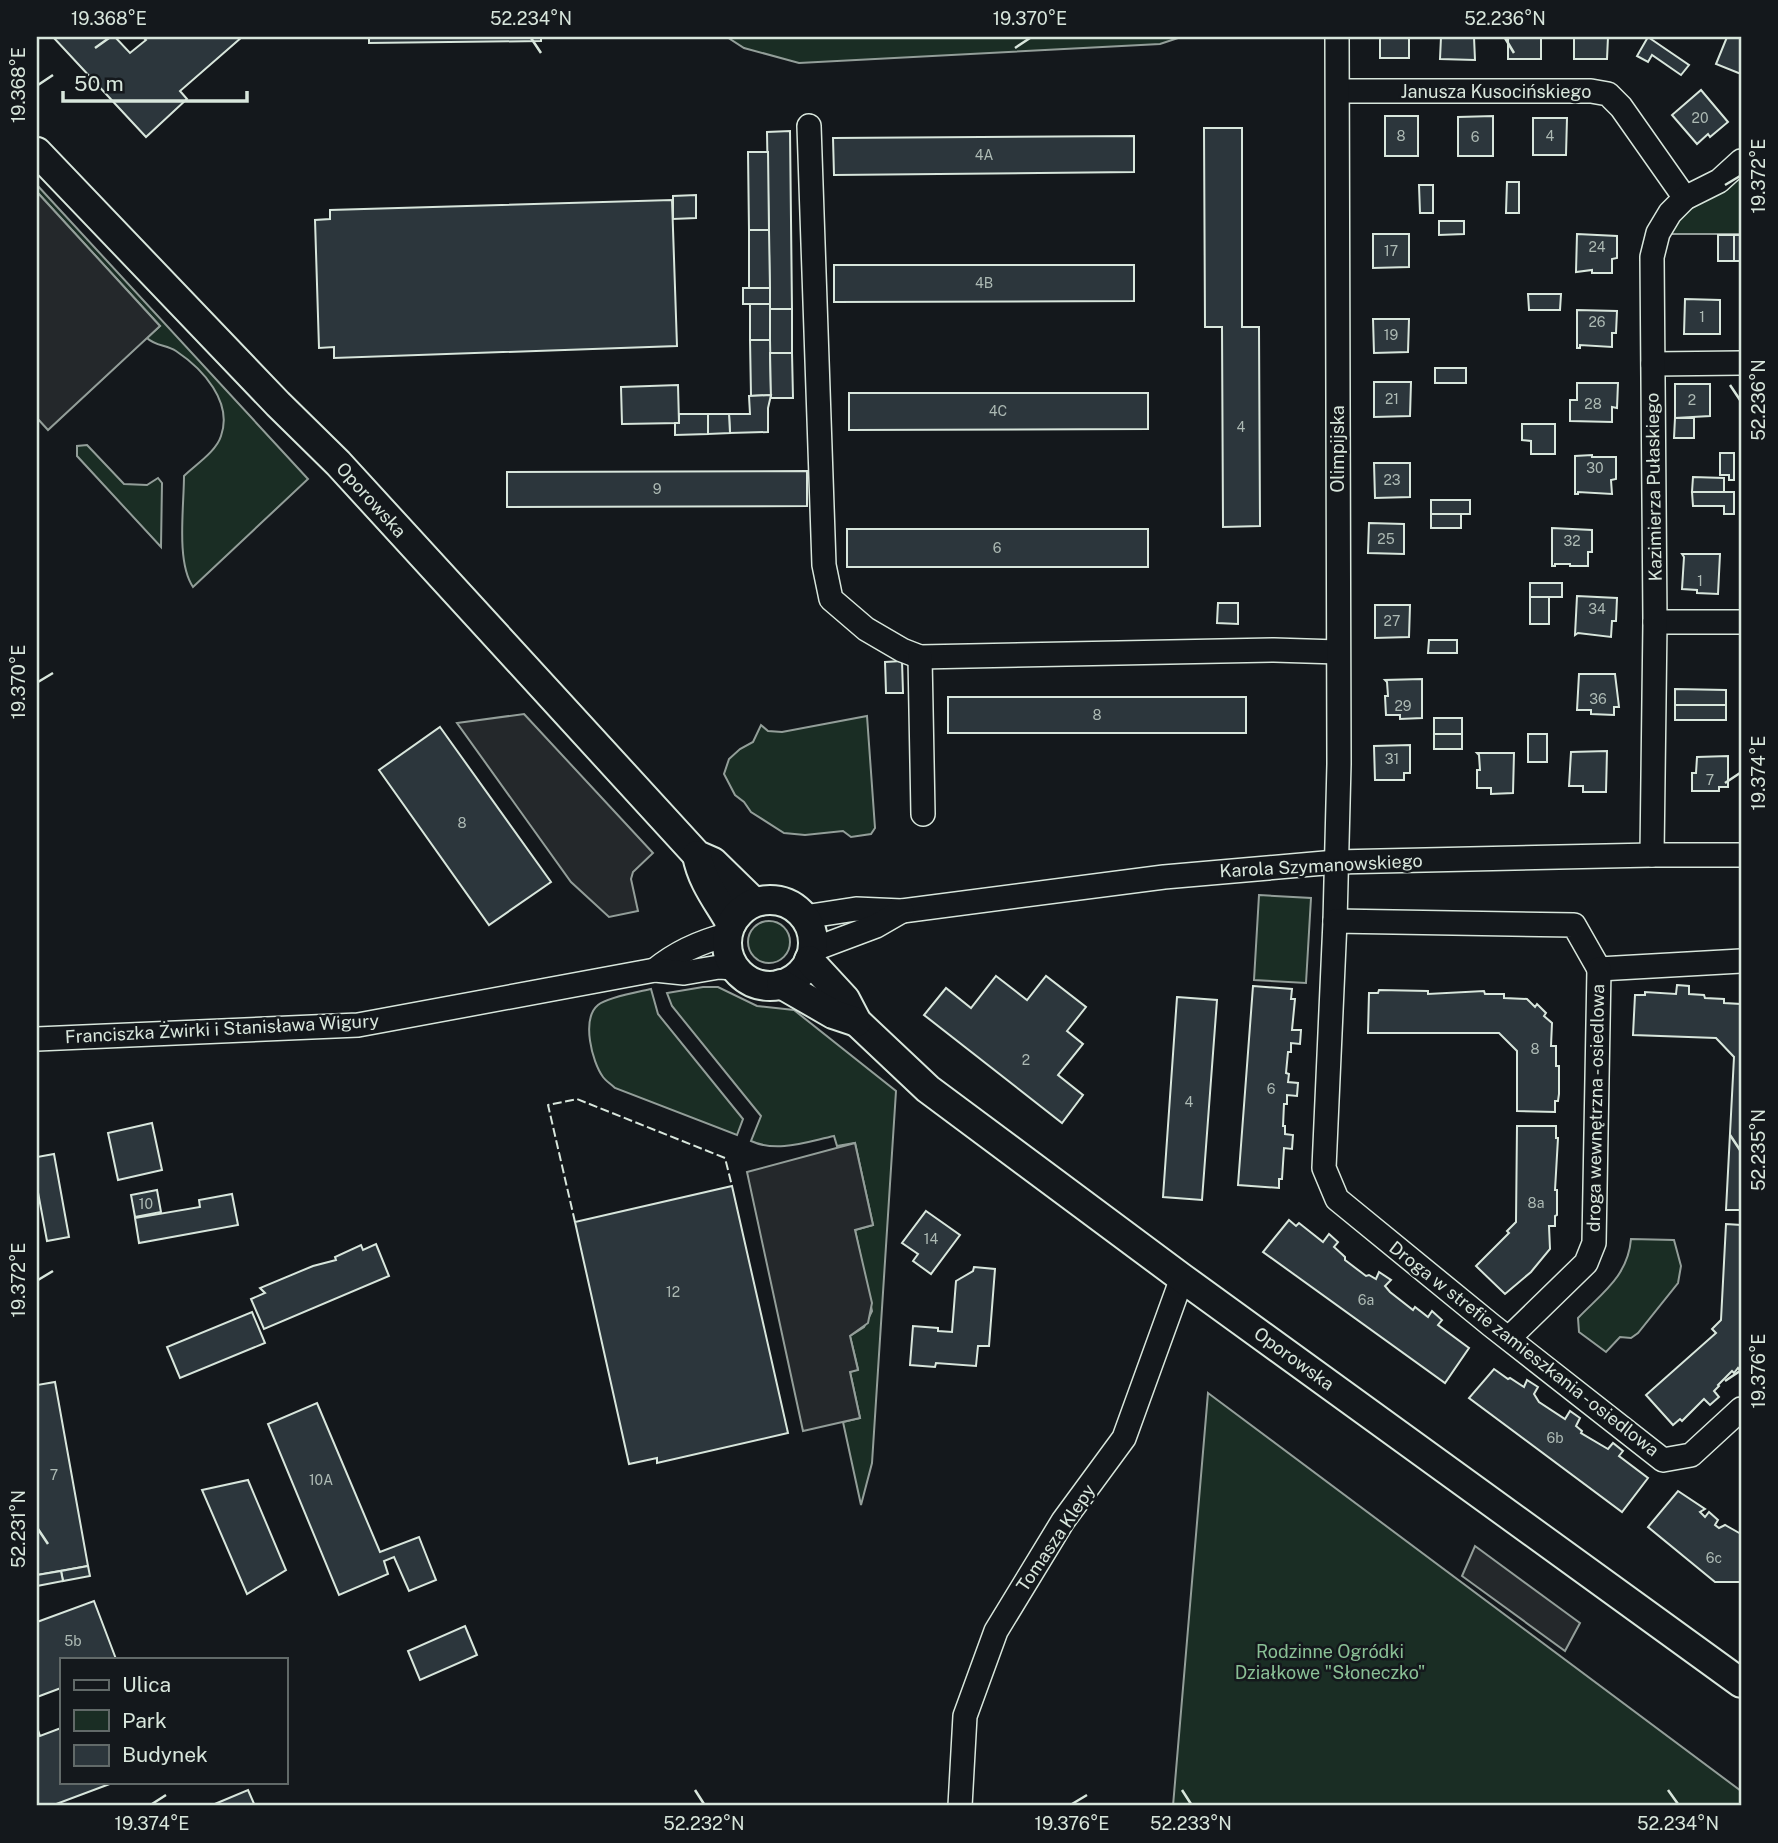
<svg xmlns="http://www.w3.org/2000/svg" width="1778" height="1843" viewBox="0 0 1778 1843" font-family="'Public Sans',sans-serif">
<rect width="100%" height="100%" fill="#14181c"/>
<g fill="#1a2d24" stroke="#939e99" stroke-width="2">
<path d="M 727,37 L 1181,37 L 1160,44 L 799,63 L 744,48 Z"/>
<path d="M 1741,175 L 1741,234 L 1668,234 L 1686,211 Z"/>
<path d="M 37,185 L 308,479 L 193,587 C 176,562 184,507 184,476 C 195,465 216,452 221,436 C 233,402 203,369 176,351 C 167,345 155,346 147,338 L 160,326 L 37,192 Z"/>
<path d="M 87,445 L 124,484 L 147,485 L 158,478 L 162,483 L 161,547 L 77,456 L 77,446 Z"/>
<path d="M 867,716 L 875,828 L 871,834 L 851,837 L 843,831 L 805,835 L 784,833 L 751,812 L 744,802 L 735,795 L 724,774 L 729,759 L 740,749 L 753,742 L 761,725 L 768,731 L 782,732 Z"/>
<path d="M 1259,895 L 1311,898 L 1306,983 L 1254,980 Z"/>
<circle cx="769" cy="942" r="21"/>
<path d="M 703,987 L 718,987 L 757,1006 L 794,1010 L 896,1091 L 872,1463 L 861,1505 L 843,1422 L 860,1418 L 850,1372 L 858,1369 L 850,1336 L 864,1327 L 872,1311 L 855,1230 L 873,1225 L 855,1143 L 837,1146 L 834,1136 C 806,1142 777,1153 751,1141 L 761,1116 L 672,1006 L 667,993 Z"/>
<path d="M 651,989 L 658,1014 L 743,1119 L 737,1135 L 615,1088 C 611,1084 606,1081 603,1077 C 592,1062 581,1019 598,1005 C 608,997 638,992 651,989 Z"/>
<path d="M 1631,1239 L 1674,1240 L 1681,1266 L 1678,1283 L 1638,1333 L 1631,1338 L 1620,1337 L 1606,1352 L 1579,1332 L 1578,1318 C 1602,1293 1628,1276 1631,1239 Z"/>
<path d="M 1208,1393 L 1741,1791 L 1741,1806 L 1173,1806 Z"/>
</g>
<g fill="#24282b" stroke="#939e99" stroke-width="2">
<path d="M 37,192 L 160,326 L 48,430 L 37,418 Z"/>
<path d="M 524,714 L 653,853 L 633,872 L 631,879 L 638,911 L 609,917 L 571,882 L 457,723 Z"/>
<path d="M 855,1143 L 873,1225 L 855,1230 L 872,1303 L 868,1323 L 850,1336 L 858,1370 L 850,1372 L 860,1418 L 803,1431 L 747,1172 Z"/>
<path d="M 1475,1546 L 1580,1623 L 1565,1651 L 1462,1576 Z"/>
</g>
<g fill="#2c363c" stroke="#d8e6dc" stroke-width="2">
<path d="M 53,37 L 115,37 L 130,53 L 146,40 L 143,37 L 242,37 L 180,91 L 187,99 L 146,137 Z"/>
<path d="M 369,37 L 541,37 L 541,41 L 369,43 Z"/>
<rect x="1380" y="37" width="29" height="21"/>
<path d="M 1441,37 L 1474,37 L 1475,60 L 1440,59 Z"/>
<rect x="1508" y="37" width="33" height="22"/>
<path d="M 1574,37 L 1608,37 L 1607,59 L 1574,59 Z"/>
<path d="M 1648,37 L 1689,65 L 1681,75 L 1652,55 L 1648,62 L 1637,56 Z"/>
<path d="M 1727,37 L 1741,37 L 1741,74 L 1716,64 Z"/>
<path d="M 1701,90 L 1728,122 L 1710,137 L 1708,134 L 1697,144 L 1672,115 Z"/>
<rect x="1385" y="116" width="33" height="40"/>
<path d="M 1493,116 L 1493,156 L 1458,156 L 1458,117 Z"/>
<path d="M 1533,118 L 1567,118 L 1566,155 L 1533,155 Z"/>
<path d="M 1204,128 L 1242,128 L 1242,327 L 1259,327 L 1260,526 L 1223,527 L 1222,327 L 1205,327 Z"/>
<path d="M 790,131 L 792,309 L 770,309 L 767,132 Z"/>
<path d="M 1134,136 L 1134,172 L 834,175 L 833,138 Z"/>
<path d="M 748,152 L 768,152 L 769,230 L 749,230 Z"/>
<path d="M 1507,182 L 1519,182 L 1519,213 L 1506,213 Z"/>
<path d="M 1419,185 L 1433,185 L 1433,213 L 1420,213 Z"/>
<path d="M 696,195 L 696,218 L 673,219 L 673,196 Z"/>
<path d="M 672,200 L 677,346 L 334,358 L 334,347 L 319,348 L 315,220 L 330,219 L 330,210 Z"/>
<path d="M 1439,221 L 1464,221 L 1464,234 L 1439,235 Z"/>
<path d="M 749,230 L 769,230 L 770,288 L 749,288 Z"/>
<path d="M 1373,234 L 1409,234 L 1409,267 L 1373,268 Z"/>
<path d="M 1577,234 L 1617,236 L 1617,258 L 1612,259 L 1612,273 L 1592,273 L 1592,270 L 1576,272 Z"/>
<rect x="1718" y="235" width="16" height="26"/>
<rect x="1734" y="235" width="7" height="26"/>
<path d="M 834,265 L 1134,265 L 1134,301 L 834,302 Z"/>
<rect x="743" y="288" width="27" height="16"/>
<path d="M 1528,294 L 1561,294 L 1560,310 L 1529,310 Z"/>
<path d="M 1685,299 L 1720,300 L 1720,334 L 1684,334 Z"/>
<rect x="750" y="304" width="20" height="36"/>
<rect x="770" y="309" width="22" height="44"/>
<path d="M 1577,310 L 1617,311 L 1616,333 L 1612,333 L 1612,347 L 1580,345 L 1580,348 L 1577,348 Z"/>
<path d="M 1373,319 L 1409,319 L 1408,352 L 1374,353 Z"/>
<path d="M 750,340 L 770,340 L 771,395 L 751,396 Z"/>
<path d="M 770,353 L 792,353 L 793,398 L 771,398 Z"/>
<rect x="1435" y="368" width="31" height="15"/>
<path d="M 1374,382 L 1411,382 L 1410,416 L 1374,417 Z"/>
<path d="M 1577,383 L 1618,383 L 1617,408 L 1612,407 L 1612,422 L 1570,421 L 1570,400 L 1577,400 Z"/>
<path d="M 1675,384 L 1710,384 L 1710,416 L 1675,418 Z"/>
<path d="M 678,385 L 679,423 L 622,424 L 621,387 Z"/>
<path d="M 849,393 L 1148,393 L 1148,429 L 849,430 Z"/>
<path d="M 771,395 L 768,408 L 768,432 L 730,433 L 729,414 L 750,414 L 749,396 Z"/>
<path d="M 679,414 L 708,414 L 708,434 L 675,435 L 675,423 L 679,423 Z"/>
<path d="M 708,414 L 729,414 L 730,433 L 708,434 Z"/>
<path d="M 1675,418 L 1694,418 L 1694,438 L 1674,438 Z"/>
<path d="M 1522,424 L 1555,424 L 1555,454 L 1531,454 L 1531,441 L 1522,440 Z"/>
<path d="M 1720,453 L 1734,453 L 1734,480 L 1729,480 L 1729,475 L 1720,475 Z"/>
<path d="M 1592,455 L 1592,457 L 1616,457 L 1616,479 L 1611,480 L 1612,494 L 1578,492 L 1578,494 L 1575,494 L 1575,456 Z"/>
<path d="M 1374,463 L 1410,463 L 1410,497 L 1375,498 Z"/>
<path d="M 807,471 L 807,506 L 507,507 L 507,472 Z"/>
<path d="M 1693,477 L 1724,478 L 1724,492 L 1692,492 Z"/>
<path d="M 1692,492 L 1734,492 L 1734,514 L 1724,514 L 1724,506 L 1693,506 Z"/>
<rect x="1431" y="500" width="39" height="14"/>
<rect x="1431" y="514" width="30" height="14"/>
<path d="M 1369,523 L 1404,524 L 1404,554 L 1368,553 Z"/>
<path d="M 1552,528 L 1592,530 L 1592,552 L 1588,552 L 1588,566 L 1570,566 L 1570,564 L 1555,564 L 1555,566 L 1552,566 Z"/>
<rect x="847" y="529" width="301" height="38"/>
<path d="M 1682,554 L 1720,554 L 1718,594 L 1697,593 L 1697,590 L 1682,589 L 1684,557 Z"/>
<rect x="1530" y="583" width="32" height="14"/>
<path d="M 1577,596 L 1617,598 L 1616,621 L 1612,621 L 1611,637 L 1578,633 L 1575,635 Z"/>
<rect x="1530" y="597" width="19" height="27"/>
<path d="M 1218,603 L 1238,603 L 1238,624 L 1217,623 Z"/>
<path d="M 1375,605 L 1410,605 L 1409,637 L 1375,638 Z"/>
<path d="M 1429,640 L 1457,640 L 1457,653 L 1428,653 Z"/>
<path d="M 902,661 L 903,693 L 886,693 L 885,662 Z"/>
<path d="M 1579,674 L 1615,674 L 1619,707 L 1614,707 L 1614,715 L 1591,714 L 1591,710 L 1577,710 Z"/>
<path d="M 1422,679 L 1422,718 L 1400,719 L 1400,715 L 1386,715 L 1385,696 L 1388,696 L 1387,682 L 1385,680 Z"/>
<path d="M 1675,689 L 1726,690 L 1726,705 L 1675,705 Z"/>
<rect x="948" y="697" width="298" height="36"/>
<rect x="1675" y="705" width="51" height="15"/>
<rect x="1434" y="718" width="28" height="16"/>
<path d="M 440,727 L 551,882 L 489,925 L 379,770 Z"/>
<rect x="1434" y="734" width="28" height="15"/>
<rect x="1528" y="734" width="19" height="28"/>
<path d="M 1410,745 L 1410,773 L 1404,773 L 1404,780 L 1375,780 L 1374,746 Z"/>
<path d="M 1607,751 L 1606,792 L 1583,792 L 1583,786 L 1569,786 L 1571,752 Z"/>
<path d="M 1477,753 L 1514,753 L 1513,793 L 1491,794 L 1491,788 L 1477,788 L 1477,770 L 1480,770 L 1479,755 Z"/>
<path d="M 1728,756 L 1728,787 L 1719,787 L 1719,791 L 1692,791 L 1692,773 L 1696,773 L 1697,757 Z"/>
<path d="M 996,976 L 1027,1000 L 1046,976 L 1086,1007 L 1067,1031 L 1083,1044 L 1058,1075 L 1083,1095 L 1062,1123 L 924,1015 L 946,988 L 971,1008 Z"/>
<path d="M 1677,985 L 1689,986 L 1689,994 L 1704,995 L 1705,998 L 1724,999 L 1724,1003 L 1741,1004 L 1741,1210 L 1726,1210 L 1734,1057 L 1716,1038 L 1633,1035 L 1635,995 L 1645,995 L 1645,992 L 1676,994 Z"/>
<path d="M 1253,986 L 1292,989 L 1291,999 L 1295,999 L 1292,1030 L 1301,1030 L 1300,1044 L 1291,1043 L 1291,1052 L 1288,1052 L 1286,1073 L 1289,1074 L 1288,1082 L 1298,1083 L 1297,1096 L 1287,1095 L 1287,1104 L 1284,1104 L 1283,1126 L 1285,1126 L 1285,1134 L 1293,1135 L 1292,1149 L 1284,1148 L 1282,1179 L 1279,1179 L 1279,1188 L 1238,1185 Z"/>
<path d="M 1379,990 L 1428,991 L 1428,994 L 1484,991 L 1485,994 L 1504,994 L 1504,998 L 1527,999 L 1535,1007 L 1537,1004 L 1546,1013 L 1544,1016 L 1552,1023 L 1551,1046 L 1556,1046 L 1556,1066 L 1559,1066 L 1559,1094 L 1558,1101 L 1555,1101 L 1555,1112 L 1517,1111 L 1517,1051 L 1499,1033 L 1368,1033 L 1369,993 L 1378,993 Z"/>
<path d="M 1177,997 L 1217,1000 L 1202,1200 L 1163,1197 Z"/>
<path d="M 152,1123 L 162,1170 L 118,1180 L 108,1133 Z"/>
<path d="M 1517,1126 L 1556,1126 L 1556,1138 L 1558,1138 L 1555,1190 L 1557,1190 L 1557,1215 L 1555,1216 L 1555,1226 L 1549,1226 L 1550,1249 L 1531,1272 L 1505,1294 L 1476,1266 L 1509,1233 L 1507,1231 L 1516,1222 Z"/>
<path d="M 54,1154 L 69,1237 L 47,1241 L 37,1187 L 37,1157 Z"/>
<path d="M 732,1186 L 788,1433 L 657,1463 L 657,1458 L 629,1464 L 575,1222 Z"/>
<path d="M 157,1190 L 161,1212 L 135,1217 L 131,1195 Z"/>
<path d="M 232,1194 L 238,1225 L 139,1243 L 135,1218 L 200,1207 L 199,1200 Z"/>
<path d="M 926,1211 L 960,1235 L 931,1274 L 913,1261 L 918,1254 L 902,1243 Z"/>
<path d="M 1289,1220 L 1296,1226 L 1299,1223 L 1323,1242 L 1329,1234 L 1338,1242 L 1334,1247 L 1345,1257 L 1345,1260 L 1366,1276 L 1369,1275 L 1376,1279 L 1379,1272 L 1391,1280 L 1385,1286 L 1390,1292 L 1413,1310 L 1415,1307 L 1428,1317 L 1432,1311 L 1442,1320 L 1438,1325 L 1469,1348 L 1445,1383 L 1263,1252 Z"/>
<path d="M 1726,1224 L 1741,1225 L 1741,1372 L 1738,1368 L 1734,1373 L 1732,1371 L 1718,1385 L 1719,1386 L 1714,1391 L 1719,1397 L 1710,1405 L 1704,1399 L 1682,1421 L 1680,1419 L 1673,1425 L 1646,1395 L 1716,1333 L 1712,1329 L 1721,1320 Z"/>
<path d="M 376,1244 L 389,1276 L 264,1329 L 251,1299 L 265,1293 L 260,1288 L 313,1266 L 336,1260 L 335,1257 L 361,1245 L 363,1250 Z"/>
<path d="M 974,1267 L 995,1269 L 989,1346 L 978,1346 L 976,1366 L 936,1363 L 935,1367 L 910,1365 L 913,1326 L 938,1328 L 938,1331 L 952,1332 L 956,1281 L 973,1271 Z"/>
<path d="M 252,1312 L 265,1343 L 180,1378 L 167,1347 Z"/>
<path d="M 1494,1369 L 1508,1379 L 1510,1378 L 1524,1387 L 1527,1380 L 1538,1387 L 1534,1394 L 1539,1402 L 1565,1419 L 1570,1411 L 1580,1418 L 1576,1426 L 1582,1431 L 1581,1433 L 1608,1449 L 1613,1443 L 1623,1451 L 1619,1456 L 1648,1478 L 1622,1512 L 1469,1398 Z"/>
<path d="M 55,1382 L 88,1566 L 37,1575 L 37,1385 Z"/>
<path d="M 317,1403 L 380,1552 L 419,1537 L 436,1580 L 409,1591 L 394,1557 L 384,1561 L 388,1574 L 339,1595 L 268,1424 Z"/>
<path d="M 248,1480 L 286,1570 L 247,1594 L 202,1490 Z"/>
<path d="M 1678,1491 L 1705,1509 L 1700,1512 L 1705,1517 L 1709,1512 L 1718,1520 L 1715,1525 L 1719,1528 L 1725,1525 L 1741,1534 L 1741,1582 L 1715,1582 L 1648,1527 Z"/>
<path d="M 88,1566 L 90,1576 L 63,1581 L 61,1571 Z"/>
<path d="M 61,1571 L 63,1581 L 37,1586 L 37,1575 Z"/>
<path d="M 94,1601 L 116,1659 L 61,1659 L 61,1688 L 37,1697 L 37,1622 Z"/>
<path d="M 465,1626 L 477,1655 L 420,1680 L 408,1651 Z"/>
<path d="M 37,1727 L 40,1736 L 61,1728 L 61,1782 L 115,1782 L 51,1806 L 37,1806 Z"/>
<path d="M 248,1790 L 255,1806 L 210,1806 Z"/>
</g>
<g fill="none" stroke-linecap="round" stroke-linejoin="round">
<defs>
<g id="minor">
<path d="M 1338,91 L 1591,91 L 1608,94 L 1621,107 L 1685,198"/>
<path d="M 809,126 L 824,565 L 831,599 L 866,629 L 902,650 L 920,657 L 1274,650 L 1338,652"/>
<path d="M 1653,364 L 1741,363"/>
<path d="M 1655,622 L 1741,622"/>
<path d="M 920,657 L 923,814"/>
<path d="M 1652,855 L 1655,622 L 1652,257 L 1658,233 L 1670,213 L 1685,198 L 1719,181 L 1741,161"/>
<path d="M 804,917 L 856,909 L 902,911 L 1164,877 L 1336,862 L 1652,855 L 1741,855"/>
<path d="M 1335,921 L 1339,764 L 1337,37"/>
<path d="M 812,950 L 876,926 L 902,911"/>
<path d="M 1741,961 L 1599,969 L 1574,925 L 1335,921 L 1324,1168 L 1337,1199 L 1491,1325 L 1663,1460 L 1691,1455 L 1741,1409"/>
<path d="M 655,970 C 677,952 699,942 727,935"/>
<path d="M 37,1039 L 358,1025 L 655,970 L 684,973 L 719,967 L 734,968"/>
<path d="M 1509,1338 L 1586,1263 L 1594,1243 L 1599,969"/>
<path d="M 960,1806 L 965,1716 L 996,1631 L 1063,1521 L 1124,1438 L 1182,1278"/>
</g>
<g id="tertiary">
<path d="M 37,152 L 278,404 L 338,463 L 697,855 L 713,862 L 754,902"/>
<path d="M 697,855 C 702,882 718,901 731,924"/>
<circle cx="770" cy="943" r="43"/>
<path d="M 809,960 L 845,999 L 857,1022 L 928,1089 L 1182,1278 L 1741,1683"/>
<path d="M 781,984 L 833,1014 L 857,1022"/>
</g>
</defs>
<use href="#minor" stroke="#d8e6dc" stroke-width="26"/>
<use href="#tertiary" stroke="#d8e6dc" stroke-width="32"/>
<use href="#minor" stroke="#14181c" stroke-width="23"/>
<use href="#tertiary" stroke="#14181c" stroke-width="28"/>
<path stroke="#d8e6dc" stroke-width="2" stroke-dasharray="9 3.5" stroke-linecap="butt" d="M 575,1222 L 548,1105 L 577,1099 L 725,1158 L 732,1186"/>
</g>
<path fill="none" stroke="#d8e6dc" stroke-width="2.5" d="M 531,38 L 541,53M 1505,38 L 1514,53M 95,48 L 109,38M 1015,48 L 1030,38M 38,85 L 53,75M 1725,185 L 1740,176M 1730,385 L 1740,400M 38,682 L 53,673M 1725,783 L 1740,773M 1730,1135 L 1740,1150M 38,1280 L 53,1271M 1725,1381 L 1740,1371M 38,1529 L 48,1544M 695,1790 L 704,1804M 1182,1790 L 1191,1804M 1668,1790 L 1678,1804M 152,1804 L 166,1795M 1072,1804 L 1087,1795"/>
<g text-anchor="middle" stroke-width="5" stroke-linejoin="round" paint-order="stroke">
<g font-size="14" fill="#adbab4">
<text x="1700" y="123">20</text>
<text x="1401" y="141">8</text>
<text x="1550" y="141">4</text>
<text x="1475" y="142">6</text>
<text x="984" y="160">4A</text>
<text x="1597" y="252">24</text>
<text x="1391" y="256">17</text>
<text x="984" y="288">4B</text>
<text x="1702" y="322">1</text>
<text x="1597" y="327">26</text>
<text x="1391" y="340">19</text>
<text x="1392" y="404">21</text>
<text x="1692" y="405">2</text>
<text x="1593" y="409">28</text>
<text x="998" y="416">4C</text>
<text x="1241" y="432">4</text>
<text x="1595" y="473">30</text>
<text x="1392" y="485">23</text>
<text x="657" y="494">9</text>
<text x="1386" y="544">25</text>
<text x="1572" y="546">32</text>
<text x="997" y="553">6</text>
<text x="1700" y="586">1</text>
<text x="1597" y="614">34</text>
<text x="1392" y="626">27</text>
<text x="1598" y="704">36</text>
<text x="1403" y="711">29</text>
<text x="1097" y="720">8</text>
<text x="1392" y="764">31</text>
<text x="1710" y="785">7</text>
<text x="462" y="828">8</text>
<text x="1535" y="1054">8</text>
<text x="1026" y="1065">2</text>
<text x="1271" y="1094">6</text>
<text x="1189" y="1107">4</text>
<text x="1536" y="1208">8a</text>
<text x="146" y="1209">10</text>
<text x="931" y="1244">14</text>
<text x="673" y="1297">12</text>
<text x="1366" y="1305">6a</text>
<text x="1555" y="1443">6b</text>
<text x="54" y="1480">7</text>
<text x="321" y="1485">10A</text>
<text x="1714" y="1563">6c</text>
<text x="73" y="1646">5b</text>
</g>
<g font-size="18" fill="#d8e6dc" stroke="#14181c">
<text x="1496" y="98">Janusza Kusocińskiego</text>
<text transform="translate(1338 449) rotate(-90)" y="6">Olimpijska</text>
<text transform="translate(1654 487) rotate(-91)" y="6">Kazimierza Pułaskiego</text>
<text transform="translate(371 500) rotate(48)" y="6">Oporowska</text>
<text transform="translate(1321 866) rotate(-3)" y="6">Karola Szymanowskiego</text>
<text transform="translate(222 1029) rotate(-3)" y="6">Franciszka Żwirki i Stanisława Wigury</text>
<text transform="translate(1596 1108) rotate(-89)" y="6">droga wewnętrzna - osiedlowa</text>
<text transform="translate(1524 1349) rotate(38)" y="6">Droga w strefie zamieszkania - osiedlowa</text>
<text transform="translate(1294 1359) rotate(36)" y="6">Oporowska</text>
<text transform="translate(1056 1538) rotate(-56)" y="6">Tomasza Klepy</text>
</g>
<g font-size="18" fill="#8ac095" stroke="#14181c">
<text x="1330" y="1658">Rodzinne Ogródki<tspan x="1330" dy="21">Działkowe "Słoneczko"</tspan></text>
</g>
</g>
<rect width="1778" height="1843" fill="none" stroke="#14181c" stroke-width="77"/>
<rect x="60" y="1658" width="228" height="126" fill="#14181c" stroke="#626a69" stroke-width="2"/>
<rect x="74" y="1680" width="35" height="10" fill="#14181c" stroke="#626a69" stroke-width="2"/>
<text x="122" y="1692" font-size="21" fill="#d8e6dc">Ulica</text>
<rect x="74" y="1710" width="35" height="21" fill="#1a2d24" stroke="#626a69" stroke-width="2"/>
<text x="122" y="1728" font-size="21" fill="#d8e6dc">Park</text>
<rect x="74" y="1745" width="35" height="21" fill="#2c363c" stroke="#626a69" stroke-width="2"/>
<text x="122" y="1762" font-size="21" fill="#d8e6dc">Budynek</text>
<path d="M63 91v10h184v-10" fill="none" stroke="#d8e6dc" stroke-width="3.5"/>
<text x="74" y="91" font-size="21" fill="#d8e6dc" stroke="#14181c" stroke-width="5" paint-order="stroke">50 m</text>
<rect x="38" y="38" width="1702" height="1766" fill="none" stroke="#d8e6dc" stroke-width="2.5"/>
<g font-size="18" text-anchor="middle" fill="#d8e6dc">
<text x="109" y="25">19.368°E</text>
<text x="531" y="25">52.234°N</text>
<text x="1030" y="25">19.370°E</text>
<text x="1505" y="25">52.236°N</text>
<text transform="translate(19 85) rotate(-90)" y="6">19.368°E</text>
<text transform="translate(1759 176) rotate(-90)" y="6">19.372°E</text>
<text transform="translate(1759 400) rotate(-90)" y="6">52.236°N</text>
<text transform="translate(19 682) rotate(-90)" y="6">19.370°E</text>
<text transform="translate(1759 773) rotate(-90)" y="6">19.374°E</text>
<text transform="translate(1759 1150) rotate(-90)" y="6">52.235°N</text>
<text transform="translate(19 1280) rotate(-90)" y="6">19.372°E</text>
<text transform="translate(1759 1371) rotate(-90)" y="6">19.376°E</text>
<text transform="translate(19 1529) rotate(-90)" y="6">52.231°N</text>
<text x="152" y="1830">19.374°E</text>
<text x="704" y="1830">52.232°N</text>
<text x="1072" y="1830">19.376°E</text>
<text x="1191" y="1830">52.233°N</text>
<text x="1678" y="1830">52.234°N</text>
</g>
</svg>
